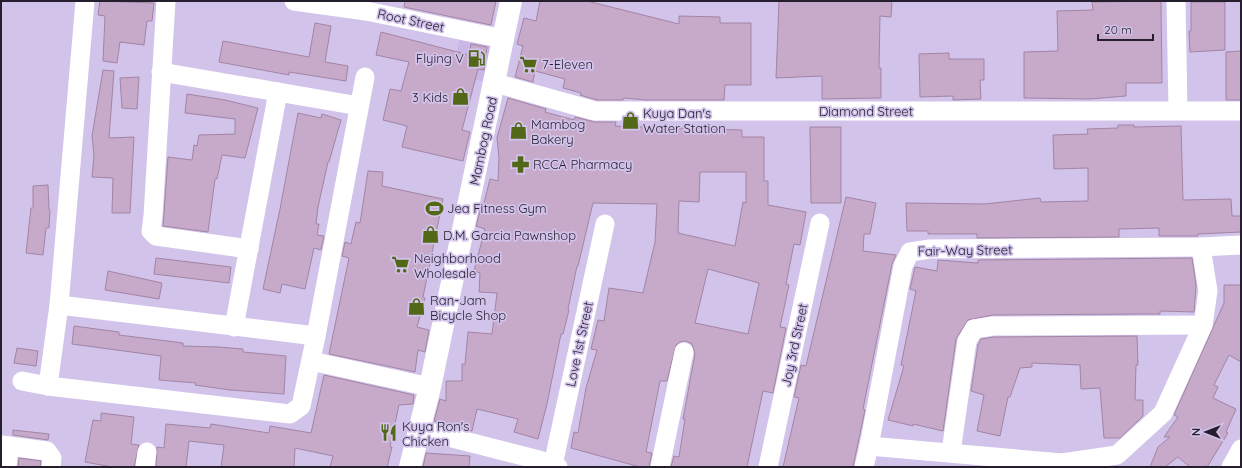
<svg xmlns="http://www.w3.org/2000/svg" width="1242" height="468" viewBox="0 0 1242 468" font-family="Quicksand,sans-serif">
<rect width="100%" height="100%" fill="#d2c3ea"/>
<path fill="#c9b7e5" d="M 459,40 L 493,47 L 487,82 L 453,76 Z"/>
<g fill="#c7a9ca" stroke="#a285a5" fill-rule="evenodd">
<path d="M 100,1 L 154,3 L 152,21 L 147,21 L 144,45 L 120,42 L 117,63 L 103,61 L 105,16 L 98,15 Z"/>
<path d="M 405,1 L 496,1 L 491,25 L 404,7 Z"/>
<path d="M 540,1 L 587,1 L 679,24 L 679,16 L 720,17 L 720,23 L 751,23 L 751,85 L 725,85 L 724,100 L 646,100 L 624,98 L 623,100 L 597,100 L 580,95 L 581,93 L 563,88 L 565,79 L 535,71 L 533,82 L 515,77 L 523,46 L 517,44 L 524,18 L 536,21 Z"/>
<path d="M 779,1 L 892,1 L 891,17 L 880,16 L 879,68 L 881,68 L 881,98 L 822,99 L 822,76 L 776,78 Z"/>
<path d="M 1161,1 L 1162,83 L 1126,83 L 1126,96 L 1089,99 L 1024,98 L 1024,52 L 1058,51 L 1057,11 L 1093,10 L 1092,2 Z"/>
<path d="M 1191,2 L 1225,2 L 1225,50 L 1190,52 L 1189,31 L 1191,31 Z"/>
<path d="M 315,23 L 331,26 L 325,62 L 348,66 L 346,81 L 289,72 L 289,75 L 219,62 L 223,41 L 309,57 Z"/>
<path d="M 381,32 L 469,55 L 471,44 L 487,47 L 484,70 L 478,69 L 462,130 L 470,132 L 463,161 L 402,147 L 407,126 L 383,120 L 390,89 L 401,91 L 409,62 L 376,55 Z"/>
<path d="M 1241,51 L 1241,100 L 1226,100 L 1226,52 Z"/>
<path d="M 949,53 L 949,59 L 984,59 L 984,80 L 980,80 L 981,99 L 953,100 L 953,96 L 920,97 L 919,54 Z"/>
<path d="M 103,70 L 114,71 L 109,138 L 134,137 L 130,213 L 112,213 L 113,178 L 92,177 L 94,155 L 92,136 Z"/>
<path d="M 139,77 L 137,109 L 122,108 L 120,78 Z"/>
<path d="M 187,94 L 225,100 L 258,108 L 245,158 L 222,155 L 217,179 L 215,179 L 208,232 L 163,226 L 168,157 L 192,160 L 194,145 L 197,146 L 199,135 L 235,134 L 235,119 L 185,113 Z"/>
<path d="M 508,98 L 546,109 L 545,112 L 574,120 L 575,117 L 595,122 L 616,122 L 615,126 L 742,130 L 742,137 L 764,137 L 764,181 L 768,181 L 768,205 L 806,212 L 800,245 L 794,244 L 786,284 L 789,285 L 780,327 L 786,328 L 773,393 L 763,391 L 747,467 L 671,467 L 674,456 L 679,457 L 685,419 L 683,419 L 695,354 L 692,344 L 686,341 L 680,342 L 676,345 L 667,381 L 660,381 L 646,452 L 652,453 L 649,467 L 640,467 L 571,448 L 574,432 L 578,433 L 586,388 L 597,350 L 591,349 L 598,320 L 604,321 L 609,288 L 643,293 L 655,242 L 657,204 L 593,203 L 578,266 L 577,266 L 568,309 L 569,310 L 563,334 L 561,334 L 547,404 L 538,439 L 514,432 L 518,419 L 477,409 L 472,431 L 434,421 L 440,399 L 446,401 L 446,381 L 462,381 L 462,364 L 465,364 L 468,332 L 492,334 L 497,293 L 479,292 L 480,273 L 474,271 L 485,229 L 476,226 L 481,207 L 483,207 L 490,179 L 498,181 L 499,158 L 497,138 ZM 700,172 L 746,172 L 746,203 L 743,202 L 735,246 L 678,233 L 679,201 L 699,202 ZM 708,269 L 759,283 L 748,334 L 695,323 Z"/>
<path d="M 298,113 L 321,118 L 322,114 L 341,120 L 329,162 L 328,162 L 318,207 L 316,224 L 319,224 L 317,235 L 324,236 L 321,250 L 314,248 L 305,289 L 282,284 L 280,293 L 263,289 L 280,209 Z"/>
<path d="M 1118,125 L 1134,125 L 1134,127 L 1181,126 L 1183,200 L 1231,199 L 1232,216 L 1241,216 L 1241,232 L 1198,234 L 1198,236 L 1159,236 L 1159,228 L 1119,229 L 1119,237 L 977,238 L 977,234 L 928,234 L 928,231 L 907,231 L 906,203 L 985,204 L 1040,198 L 1041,202 L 1088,201 L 1088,168 L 1054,169 L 1053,135 L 1088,134 L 1087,129 L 1118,128 Z"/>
<path d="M 810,127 L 841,127 L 841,203 L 811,203 Z"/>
<path d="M 368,171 L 383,172 L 382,186 L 443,199 L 423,297 L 425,298 L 417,327 L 429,330 L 425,352 L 418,350 L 415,372 L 329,354 L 349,258 L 342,256 L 345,242 L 351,244 L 356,222 L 360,223 Z"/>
<path d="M 48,185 L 49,209 L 50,210 L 49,228 L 46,228 L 43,255 L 26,253 L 31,208 L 33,208 L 33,186 Z"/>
<path d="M 846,197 L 876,203 L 870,234 L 864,234 L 863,251 L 896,255 L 892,264 L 863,409 L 865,410 L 853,467 L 783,467 L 799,398 L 794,397 L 801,365 L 806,366 Z"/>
<path d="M 156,258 L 231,267 L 229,283 L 154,274 Z"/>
<path d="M 1192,258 L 1196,285 L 1194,312 L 1160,311 L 1160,314 L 1136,314 L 993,315 L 968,320 L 956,339 L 943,431 L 913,424 L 913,426 L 888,420 L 904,366 L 901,365 L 916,291 L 910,289 L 915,267 L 937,271 L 938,260 L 978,263 L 978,260 Z"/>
<path d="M 108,271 L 162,283 L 159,299 L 105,290 Z"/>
<path d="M 1224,285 L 1241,285 L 1241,362 L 1229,355 L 1214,385 L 1218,387 L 1213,398 L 1236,409 L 1226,432 L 1228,433 L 1207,467 L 1190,467 L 1178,457 L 1165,467 L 1150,467 L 1158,447 L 1170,437 L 1164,437 L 1178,417 L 1174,415 L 1224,303 Z"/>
<path d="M 74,326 L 119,332 L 119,335 L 183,343 L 183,346 L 218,347 L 243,349 L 243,352 L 286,356 L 284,394 L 230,390 L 195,385 L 196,383 L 159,380 L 161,356 L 72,344 Z"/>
<path d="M 1137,336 L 1138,365 L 1136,365 L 1135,400 L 1143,400 L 1143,416 L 1120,438 L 1104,438 L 1100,388 L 1081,389 L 1080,365 L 1032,363 L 1032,367 L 1020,368 L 1010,397 L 1008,397 L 1000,436 L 977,431 L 984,395 L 971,391 L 978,345 L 981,339 L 994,337 Z"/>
<path d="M 17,348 L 38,351 L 36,366 L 14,363 Z"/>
<path d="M 324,375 L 414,395 L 413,404 L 399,405 L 390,447 L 392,447 L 387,467 L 330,467 L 333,456 L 295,448 L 294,467 L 221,467 L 224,445 L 189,441 L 186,467 L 156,467 L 157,447 L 164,448 L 166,424 L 210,428 L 211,424 L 269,433 L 270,426 L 311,433 Z"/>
<path d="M 101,413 L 134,417 L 131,444 L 139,445 L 134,467 L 112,467 L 85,462 L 93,420 L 101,421 Z"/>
<path d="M 13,430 L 49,434 L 48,440 L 13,435 Z"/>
<path d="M 426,453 L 470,456 L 469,467 L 423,467 Z"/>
<path d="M 19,458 L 41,461 L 40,467 L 18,467 Z"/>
</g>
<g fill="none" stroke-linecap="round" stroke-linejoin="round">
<g stroke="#fff" stroke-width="19">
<path d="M 166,1 L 153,216 L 151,231 L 156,236 L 249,249"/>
<path d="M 294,1 L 366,11 L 504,39"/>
<path d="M 1176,1 L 1178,110"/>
<path d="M 161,72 L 359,106"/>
<path d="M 495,83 L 595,111 L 1241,111"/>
<path d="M 59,305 L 316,336"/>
<path d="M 234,327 L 278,92"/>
<path d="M 311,361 L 430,387"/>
<path d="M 22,381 L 48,386 L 290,414 L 301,406 L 316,336 L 365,77"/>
<path d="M 48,386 L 59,305 L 85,1"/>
<path d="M 421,430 L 539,460 L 558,467"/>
<path d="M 1,445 L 47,451 L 52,458 L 51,467"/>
<path d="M 869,446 L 1062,463 L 1117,455 L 1163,413 L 1203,325 L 1208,291 L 1201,247"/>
<path d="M 951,452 L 967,341 L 974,329 L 993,326 L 1203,325"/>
<path d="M 553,465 L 605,224"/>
<path d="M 7,467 L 9,446"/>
<path d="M 145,467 L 147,452"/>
<path d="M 660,467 L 684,352"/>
<path d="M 768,467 L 820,223"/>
<path d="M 864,467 L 869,446 L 903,266 L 910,252 L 930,249 L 1201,247 L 1241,245"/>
<path d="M 1231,467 L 1241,449"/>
</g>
<path stroke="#fff" stroke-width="22" d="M 410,467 L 430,387 L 511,1"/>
</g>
<defs>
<symbol id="fuel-bare" viewBox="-9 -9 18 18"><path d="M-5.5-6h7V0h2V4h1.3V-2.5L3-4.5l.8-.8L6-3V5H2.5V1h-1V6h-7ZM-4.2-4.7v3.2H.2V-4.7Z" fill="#536816" stroke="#d2c3ea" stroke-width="2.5" paint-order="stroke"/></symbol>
<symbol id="supermarket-bare" viewBox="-9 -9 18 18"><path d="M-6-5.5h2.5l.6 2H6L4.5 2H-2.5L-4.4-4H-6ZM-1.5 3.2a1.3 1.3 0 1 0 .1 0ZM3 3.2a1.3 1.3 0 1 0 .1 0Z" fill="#536816" stroke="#d2c3ea" stroke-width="2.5" paint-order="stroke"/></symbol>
<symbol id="shop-bare" viewBox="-9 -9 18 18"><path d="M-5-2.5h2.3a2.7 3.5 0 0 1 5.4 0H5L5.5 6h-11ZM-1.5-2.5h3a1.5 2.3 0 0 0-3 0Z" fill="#536816" stroke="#d2c3ea" stroke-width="2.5" paint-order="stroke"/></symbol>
<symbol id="pharmacy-bare" viewBox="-9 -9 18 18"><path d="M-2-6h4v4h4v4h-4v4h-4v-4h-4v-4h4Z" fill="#536816" stroke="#d2c3ea" stroke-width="2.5" paint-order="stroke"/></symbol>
<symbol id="stadium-bare" viewBox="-9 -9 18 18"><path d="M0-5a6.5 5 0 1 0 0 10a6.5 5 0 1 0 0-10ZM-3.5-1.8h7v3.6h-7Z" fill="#536816" stroke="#d2c3ea" stroke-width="2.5" paint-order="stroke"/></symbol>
<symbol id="restaurant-bare" viewBox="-9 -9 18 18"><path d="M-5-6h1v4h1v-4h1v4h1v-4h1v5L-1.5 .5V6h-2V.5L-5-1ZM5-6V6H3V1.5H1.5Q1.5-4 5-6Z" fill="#536816" stroke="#d2c3ea" stroke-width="2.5" paint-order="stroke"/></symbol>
</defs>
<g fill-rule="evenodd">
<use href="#fuel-bare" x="464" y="46" width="25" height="25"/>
<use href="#supermarket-bare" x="516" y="52" width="25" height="25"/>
<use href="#shop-bare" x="448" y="84" width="25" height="25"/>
<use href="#shop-bare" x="618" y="108" width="25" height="25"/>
<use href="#shop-bare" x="506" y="118" width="25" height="25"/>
<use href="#pharmacy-bare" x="508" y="152" width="25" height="25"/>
<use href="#stadium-bare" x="422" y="196" width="25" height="25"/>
<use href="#shop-bare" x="418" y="222" width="25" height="25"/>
<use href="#supermarket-bare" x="388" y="252" width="25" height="25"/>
<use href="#shop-bare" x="404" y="294" width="25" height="25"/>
<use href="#restaurant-bare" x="376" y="420" width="25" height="25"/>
</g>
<g text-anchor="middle" stroke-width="3.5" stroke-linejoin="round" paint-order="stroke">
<g font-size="13" fill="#241e2d" stroke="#d2c3ea">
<text transform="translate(411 20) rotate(12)" y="5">Root Street</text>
<text x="866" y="116">Diamond Street</text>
<text transform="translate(483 141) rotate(-78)" y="5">Mambog Road</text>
<text transform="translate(965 250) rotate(-1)" y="5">Fair-Way Street</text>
<text transform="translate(579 344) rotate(-78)" y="5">Love 1st Street</text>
<text transform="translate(794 345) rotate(-78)" y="5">Joy 3rd Street</text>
</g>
<g font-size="13" fill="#241e2d" stroke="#d2c3ea" text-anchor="start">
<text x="464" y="63" text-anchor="end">Flying V</text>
<text x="542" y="69">7-Eleven</text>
<text x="448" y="102" text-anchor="end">3 Kids</text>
<text x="643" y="118">Kuya Dan's<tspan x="643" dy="15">Water Station</tspan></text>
<text x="531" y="129">Mambog<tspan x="531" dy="15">Bakery</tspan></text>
<text x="533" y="169">RCCA Pharmacy</text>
<text x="447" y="213">Jea Fitness Gym</text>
<text x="443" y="240">D.M. Garcia Pawnshop</text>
<text x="414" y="263">Neighborhood<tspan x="414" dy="15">Wholesale</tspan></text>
<text x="430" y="305">Ran-Jam<tspan x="430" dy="15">Bicycle Shop</tspan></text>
<text x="402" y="431">Kuya Ron's<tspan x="402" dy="15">Chicken</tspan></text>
</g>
</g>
<rect width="1242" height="468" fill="none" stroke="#241e2d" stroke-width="4"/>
<g transform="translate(1206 432) rotate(270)" stroke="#d2c3ea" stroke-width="3" paint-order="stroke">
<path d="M0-3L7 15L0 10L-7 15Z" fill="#241e2d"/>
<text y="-6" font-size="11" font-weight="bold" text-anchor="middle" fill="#241e2d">N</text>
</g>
<path d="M1098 34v6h55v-6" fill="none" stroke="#241e2d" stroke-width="2"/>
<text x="1104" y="34" font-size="12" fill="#241e2d" stroke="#d2c3ea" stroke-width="3" paint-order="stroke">20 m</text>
</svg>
